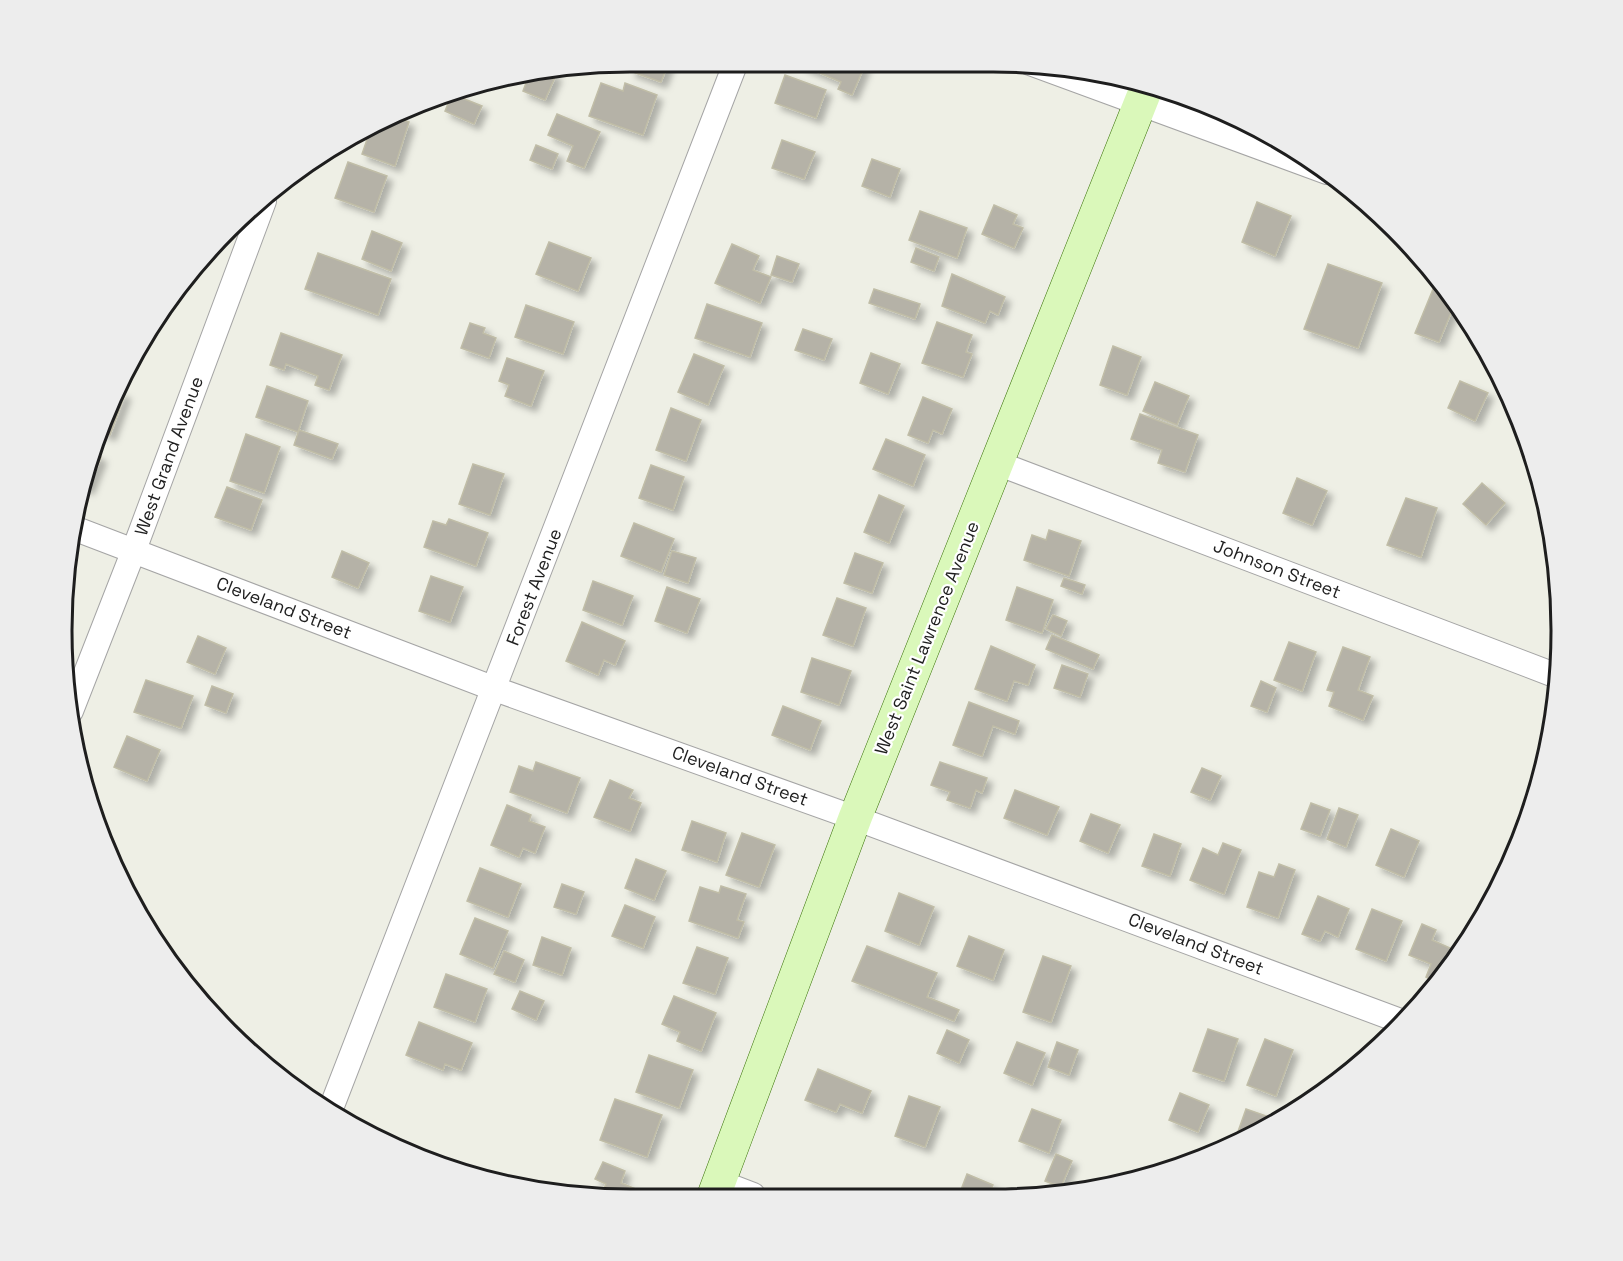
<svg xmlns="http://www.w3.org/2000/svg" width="1623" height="1261" viewBox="0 0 1623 1261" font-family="'Space Grotesk',sans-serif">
<defs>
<filter id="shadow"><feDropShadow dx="5.5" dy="5.5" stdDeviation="3" flood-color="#0004"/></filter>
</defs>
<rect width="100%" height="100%" fill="#eeefe5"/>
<g fill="#b5b2a7" stroke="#c0bda7" stroke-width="1.5" filter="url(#shadow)">
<path d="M 634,62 L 669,62 L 661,82 L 630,71 Z"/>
<path d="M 802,62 L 859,62 L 865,65 L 852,95 L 838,89 L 841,82 L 801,65 Z"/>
<path d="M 550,72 L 556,75 L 545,100 L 523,91 L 529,75 Z"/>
<path d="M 785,75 L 826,90 L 816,118 L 775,103 Z"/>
<path d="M 601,83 L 623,91 L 625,83 L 657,95 L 643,135 L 589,116 Z"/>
<path d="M 452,94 L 482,106 L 474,124 L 445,111 Z"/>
<path d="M 557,114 L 600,132 L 584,168 L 567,161 L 573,146 L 548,135 Z"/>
<path d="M 395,117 L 409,122 L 395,166 L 362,154 L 371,128 Z"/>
<path d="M 782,140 L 815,152 L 804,179 L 772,168 Z"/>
<path d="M 536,145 L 558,154 L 552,169 L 530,160 Z"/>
<path d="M 872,159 L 900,169 L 890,197 L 862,186 Z"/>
<path d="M 348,162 L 387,176 L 374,212 L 335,198 Z"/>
<path d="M 1257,202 L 1291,216 L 1275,256 L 1242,242 Z"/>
<path d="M 994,205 L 1017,215 L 1013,224 L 1023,228 L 1014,248 L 982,234 Z"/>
<path d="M 920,211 L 967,228 L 957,258 L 909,240 Z"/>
<path d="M 372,231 L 402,243 L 391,271 L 362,259 Z"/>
<path d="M 549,242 L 591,258 L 578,291 L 536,274 Z"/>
<path d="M 732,244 L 759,256 L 753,270 L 771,277 L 760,303 L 715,283 Z"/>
<path d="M 916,248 L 939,257 L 934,271 L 911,262 Z"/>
<path d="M 318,253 L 391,279 L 378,315 L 305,289 Z"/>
<path d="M 777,256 L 799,264 L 792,282 L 771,275 Z"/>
<path d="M 1328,264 L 1382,283 L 1358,348 L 1304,329 Z"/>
<path d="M 952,274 L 1005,297 L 998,315 L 990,311 L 985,323 L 942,306 Z"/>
<path d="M 1436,282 L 1455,303 L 1439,342 L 1415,333 Z"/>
<path d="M 874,289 L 920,304 L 915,319 L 869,303 Z"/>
<path d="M 707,304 L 762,323 L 750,357 L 695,338 Z"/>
<path d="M 526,305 L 574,322 L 563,354 L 515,337 Z"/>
<path d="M 937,322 L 972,335 L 966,352 L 972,354 L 963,377 L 922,363 Z"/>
<path d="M 470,323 L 485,328 L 483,333 L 496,338 L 489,358 L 461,348 Z"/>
<path d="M 803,329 L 832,339 L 824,360 L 795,350 Z"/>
<path d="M 281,333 L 342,355 L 329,390 L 315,385 L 318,376 L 286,364 L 284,370 L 270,365 Z"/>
<path d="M 1113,346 L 1141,357 L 1127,395 L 1100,385 Z"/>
<path d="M 871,353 L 900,364 L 888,394 L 860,383 Z"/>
<path d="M 694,354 L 724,366 L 708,405 L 678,392 Z"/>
<path d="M 507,358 L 544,371 L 531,406 L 505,396 L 509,385 L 499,381 Z"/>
<path d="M 1460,381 L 1488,393 L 1475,421 L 1448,408 Z"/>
<path d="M 1155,382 L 1189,396 L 1177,425 L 1143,411 Z"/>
<path d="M 267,386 L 308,401 L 298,432 L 256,417 Z"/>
<path d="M 119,391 L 125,394 L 110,435 L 102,432 Z"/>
<path d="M 923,397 L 952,409 L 942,434 L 933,430 L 928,443 L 908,435 Z"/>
<path d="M 671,408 L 701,420 L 686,461 L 656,450 Z"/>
<path d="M 1140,414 L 1198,435 L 1185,472 L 1158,463 L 1162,450 L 1131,439 Z"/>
<path d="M 299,430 L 338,444 L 332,459 L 294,445 Z"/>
<path d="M 246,434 L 280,447 L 264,493 L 230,481 Z"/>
<path d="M 886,439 L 925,455 L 913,486 L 873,469 Z"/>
<path d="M 93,453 L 101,457 L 88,489 L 81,486 L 81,484 Z"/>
<path d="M 473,464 L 504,474 L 490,515 L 459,504 Z"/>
<path d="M 651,465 L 684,477 L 673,510 L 639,498 Z"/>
<path d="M 1297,478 L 1327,491 L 1312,525 L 1283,513 Z"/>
<path d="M 1482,483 L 1505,503 L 1486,525 L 1463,504 Z"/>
<path d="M 227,487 L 262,500 L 251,530 L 215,517 Z"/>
<path d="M 879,495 L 904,506 L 889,543 L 864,532 Z"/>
<path d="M 1406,498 L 1437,508 L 1421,557 L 1387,545 Z"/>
<path d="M 449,519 L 488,533 L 476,566 L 424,547 L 433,521 L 446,525 Z"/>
<path d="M 634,523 L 674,539 L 661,572 L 621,556 Z"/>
<path d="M 1049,530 L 1081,541 L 1069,576 L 1024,560 L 1032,535 L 1046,540 Z"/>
<path d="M 342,551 L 369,563 L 358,588 L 332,577 Z"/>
<path d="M 672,551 L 696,558 L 688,583 L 664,575 Z"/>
<path d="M 855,553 L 883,563 L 872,593 L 844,583 Z"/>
<path d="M 431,576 L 463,587 L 450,622 L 419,611 Z"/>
<path d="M 1064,578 L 1085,585 L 1082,594 L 1061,586 Z"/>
<path d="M 593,581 L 633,596 L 622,625 L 583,610 Z"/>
<path d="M 667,587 L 700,599 L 687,633 L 655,621 Z"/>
<path d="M 1017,587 L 1053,600 L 1042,633 L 1006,620 Z"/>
<path d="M 837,598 L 866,608 L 853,646 L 823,635 Z"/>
<path d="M 1053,615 L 1067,621 L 1061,636 L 1046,629 Z"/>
<path d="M 582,622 L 625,641 L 615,665 L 604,660 L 598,675 L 566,661 Z"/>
<path d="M 1052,635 L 1099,655 L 1093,669 L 1046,649 Z"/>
<path d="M 198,636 L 226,648 L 215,674 L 187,662 Z"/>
<path d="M 1289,642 L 1316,652 L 1302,691 L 1274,680 Z"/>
<path d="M 991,646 L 1035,665 L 1028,685 L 1014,681 L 1007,701 L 975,689 Z"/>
<path d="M 1343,647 L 1370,657 L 1358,690 L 1373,696 L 1363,720 L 1329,706 L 1334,692 L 1327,690 Z"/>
<path d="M 812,658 L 851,671 L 839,705 L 801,692 Z"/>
<path d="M 1062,665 L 1088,674 L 1080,697 L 1054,688 Z"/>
<path d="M 146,680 L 193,696 L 181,728 L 134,712 Z"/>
<path d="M 1261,681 L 1276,688 L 1267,712 L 1251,706 Z"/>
<path d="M 212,686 L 233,694 L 226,713 L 205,705 Z"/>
<path d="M 969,702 L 1019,721 L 1015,734 L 993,726 L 982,756 L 953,745 Z"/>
<path d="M 783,706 L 821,721 L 810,750 L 772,735 Z"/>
<path d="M 127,736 L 160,750 L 147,781 L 114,767 Z"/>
<path d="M 536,762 L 580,778 L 567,813 L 510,792 L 519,766 L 533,771 Z"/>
<path d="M 940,762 L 987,778 L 982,793 L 976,790 L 970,808 L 947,800 L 950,792 L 931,785 Z"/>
<path d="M 1202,768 L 1221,776 L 1210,800 L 1191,792 Z"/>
<path d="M 610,780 L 633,790 L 629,798 L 641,803 L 630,831 L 594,817 Z"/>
<path d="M 1015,790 L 1059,807 L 1047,835 L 1004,818 Z"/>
<path d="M 1311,803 L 1330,810 L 1320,836 L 1301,829 Z"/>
<path d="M 507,805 L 531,815 L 529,821 L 545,827 L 535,853 L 523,848 L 519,857 L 491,845 Z"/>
<path d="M 1339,808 L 1358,815 L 1346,847 L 1327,839 Z"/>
<path d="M 1091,814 L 1120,825 L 1108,853 L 1080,841 Z"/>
<path d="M 692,821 L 726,833 L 717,862 L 682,850 Z"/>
<path d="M 1391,829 L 1419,841 L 1404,877 L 1376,865 Z"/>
<path d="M 742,833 L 775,845 L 759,887 L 726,875 Z"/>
<path d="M 1154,834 L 1181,844 L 1170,876 L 1142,866 Z"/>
<path d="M 1223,843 L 1241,850 L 1224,894 L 1190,880 L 1203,848 L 1218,855 Z"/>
<path d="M 636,859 L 666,871 L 654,900 L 625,888 Z"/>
<path d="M 1279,864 L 1295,870 L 1278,918 L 1247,907 L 1259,872 L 1274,877 Z"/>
<path d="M 480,868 L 521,884 L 508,917 L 467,901 Z"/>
<path d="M 562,884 L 584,892 L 576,914 L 554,907 Z"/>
<path d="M 721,886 L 746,894 L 737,920 L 744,922 L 738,938 L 689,921 L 700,887 L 719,893 Z"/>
<path d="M 899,893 L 934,907 L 919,945 L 885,931 Z"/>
<path d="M 1318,896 L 1349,909 L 1338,937 L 1325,931 L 1320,941 L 1302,934 Z"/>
<path d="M 625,905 L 655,917 L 643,948 L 612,936 Z"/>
<path d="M 1372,909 L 1402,921 L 1386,961 L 1356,949 Z"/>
<path d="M 475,918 L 508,931 L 493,968 L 460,954 Z"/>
<path d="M 1422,924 L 1436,930 L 1432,940 L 1459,952 L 1437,982 L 1426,977 L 1431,964 L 1409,955 Z"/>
<path d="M 969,936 L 1004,950 L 993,980 L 957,966 Z"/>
<path d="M 542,937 L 571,948 L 562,975 L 533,965 Z"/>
<path d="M 867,946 L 937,973 L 927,997 L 959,1010 L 954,1021 L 852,981 Z"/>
<path d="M 697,947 L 728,958 L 715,994 L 683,983 Z"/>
<path d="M 504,951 L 524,960 L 515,982 L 494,974 Z"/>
<path d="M 1043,956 L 1071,966 L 1051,1022 L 1023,1012 Z"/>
<path d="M 446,974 L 487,989 L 475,1022 L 434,1007 Z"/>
<path d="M 520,991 L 544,1001 L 536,1020 L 512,1009 Z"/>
<path d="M 674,996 L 716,1013 L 701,1051 L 677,1041 L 680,1032 L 662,1024 Z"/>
<path d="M 419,1022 L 472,1043 L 461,1070 L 445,1064 L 443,1070 L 406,1055 Z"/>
<path d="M 1208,1029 L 1238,1039 L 1224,1081 L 1193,1071 Z"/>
<path d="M 947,1030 L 969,1040 L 959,1063 L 937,1053 Z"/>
<path d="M 1265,1039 L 1293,1050 L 1276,1096 L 1247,1085 Z"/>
<path d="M 1017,1042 L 1045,1053 L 1032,1085 L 1004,1073 Z"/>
<path d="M 1057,1042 L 1078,1050 L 1069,1075 L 1048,1067 Z"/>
<path d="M 649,1055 L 693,1070 L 679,1108 L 636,1092 Z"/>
<path d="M 818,1069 L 871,1091 L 862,1113 L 840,1104 L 836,1112 L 805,1100 Z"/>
<path d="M 1180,1093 L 1209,1105 L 1198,1132 L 1169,1120 Z"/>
<path d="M 909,1096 L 940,1107 L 925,1147 L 895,1136 Z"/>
<path d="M 615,1099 L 662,1115 L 647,1157 L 600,1140 Z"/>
<path d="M 1032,1109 L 1061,1120 L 1049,1153 L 1019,1141 Z"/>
<path d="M 1246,1109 L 1269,1117 L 1267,1124 L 1235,1140 Z"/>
<path d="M 1056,1154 L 1072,1161 L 1061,1187 L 1045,1181 Z"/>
<path d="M 603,1162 L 625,1171 L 621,1183 L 638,1190 L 636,1195 L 601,1195 L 606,1184 L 595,1179 Z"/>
<path d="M 967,1174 L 993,1185 L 989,1195 L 959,1195 Z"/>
</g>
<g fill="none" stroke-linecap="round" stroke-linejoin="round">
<defs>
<g id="street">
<path d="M 1030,63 L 1327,172"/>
<path d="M 997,463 L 1557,676"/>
<path d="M 76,529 L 495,689 L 855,818 L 1403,1022"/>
<path d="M 71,711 L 134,550 L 264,201"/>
<path d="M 330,1111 L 736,62"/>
<path d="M 719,1182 L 753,1195"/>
</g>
<path id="secondary" d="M 714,1195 L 855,818 L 1148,84"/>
</defs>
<use href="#street" stroke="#a5a5a5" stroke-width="26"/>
<use href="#secondary" stroke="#3a7308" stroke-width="34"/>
<use href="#street" stroke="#fff" stroke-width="24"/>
<use href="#secondary" stroke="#daf8ba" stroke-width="33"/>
</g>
<g text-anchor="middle" stroke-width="4.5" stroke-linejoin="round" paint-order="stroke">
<g font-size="18" fill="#1e1e1e" stroke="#fff">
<text transform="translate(169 456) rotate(-70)" y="6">West Grand Avenue</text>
<text transform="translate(1277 569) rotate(21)" y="6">Johnson Street</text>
<text transform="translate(534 587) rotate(-69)" y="6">Forest Avenue</text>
<text transform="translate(284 608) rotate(21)" y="6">Cleveland Street</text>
<text transform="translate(927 638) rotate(-68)" y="6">West Saint Lawrence Avenue</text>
<text transform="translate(740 776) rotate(20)" y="6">Cleveland Street</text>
<text transform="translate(1196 944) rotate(21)" y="6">Cleveland Street</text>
</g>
</g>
<path d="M0 0H1623V1261H0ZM630 72H993A558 558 0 0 1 1551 630V631A558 558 0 0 1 993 1189H630A558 558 0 0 1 72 631V630A558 558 0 0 1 630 72Z" fill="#ededed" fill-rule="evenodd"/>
<path fill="none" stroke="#1e1e1e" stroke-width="3" d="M630 72H993A558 558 0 0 1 1551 630V631A558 558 0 0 1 993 1189H630A558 558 0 0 1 72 631V630A558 558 0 0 1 630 72Z"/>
</svg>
